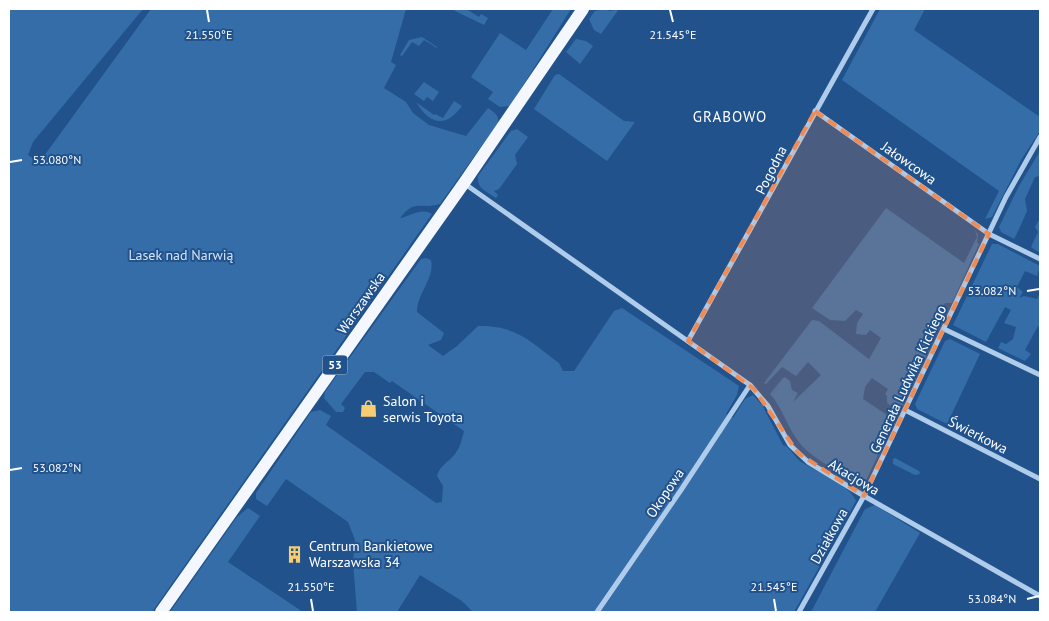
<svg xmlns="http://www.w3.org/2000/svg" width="1049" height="621" viewBox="0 0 1049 621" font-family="'PT Sans',sans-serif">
<rect width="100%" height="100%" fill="#21528c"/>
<g fill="#356da9">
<path d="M 9,9 L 143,9 L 33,142 L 28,155 L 34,159 L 44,156 L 151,9 L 406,9 L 391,62 L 396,65 L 384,88 L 406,102 L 413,113 L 429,125 L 466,136 L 488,108 C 494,112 500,116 498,123 L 440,204 C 421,210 415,198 400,218 C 410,216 422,207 432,214 L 152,612 L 9,612 Z"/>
<path d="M 451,9 L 466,9 L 479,17 L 481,14 L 488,18 L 484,25 Z"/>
<path d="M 553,9 L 571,9 L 510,106 L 500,107 L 488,99 L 493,92 L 471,77 L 500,33 L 526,50 Z"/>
<path d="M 603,9 L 610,11 L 619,9 L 601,34 L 594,30 L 589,19 L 595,11 Z"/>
<path d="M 880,9 L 925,9 L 914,30 L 1040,117 L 1040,131 L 1021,160 L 992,217 L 985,219 L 999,191 L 842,80 Z"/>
<path d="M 422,37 L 437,47 L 437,48 L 424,40 L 419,46 L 412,42 L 402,56 L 400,55 L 409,40 Z"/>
<path d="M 576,39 L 586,41 L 593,46 L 580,64 L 566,52 Z"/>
<path d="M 559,74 L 624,121 L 635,122 L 607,161 L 534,109 L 555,75 Z"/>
<path d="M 424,82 L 439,92 L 433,101 L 427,97 L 424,101 L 414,94 Z"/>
<path d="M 454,101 L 462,106 C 446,128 430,125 416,102 L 434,115 L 435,114 L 443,118 Z"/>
<path d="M 517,129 L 528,137 L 515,155 L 517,164 L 499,189 L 494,191 L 498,195 L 496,198 C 487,192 476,188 478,176 L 511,131 Z"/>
<path d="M 1040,151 L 1040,176 L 1035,177 L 1025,199 L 1027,211 C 1023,220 1019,230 1014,239 L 1001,232 L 999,227 L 1019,186 Z"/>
<path d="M 886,208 L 964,263 L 977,237 L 975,230 L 978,235 L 977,242 L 979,244 L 952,303 L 945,303 L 940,313 L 944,318 L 901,409 L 897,409 L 887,403 L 887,396 L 885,394 L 888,389 L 872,378 L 865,387 L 863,399 L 890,417 L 891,415 L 895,418 L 864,485 C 842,472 810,460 796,438 C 786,424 782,407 770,394 L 783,378 L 785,377 L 790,381 L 792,390 L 798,393 L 793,402 L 821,375 L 808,362 L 796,376 L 782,367 L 766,384 L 764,383 L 812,320 L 819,321 L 869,359 L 881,338 L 870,330 L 866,335 L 856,334 L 857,323 L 863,314 L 856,310 L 845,321 L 830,320 L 812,308 Z"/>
<path d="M 1040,218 L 1040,253 L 1031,247 L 1038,232 L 1035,227 Z"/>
<path d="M 992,244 L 998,244 L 1040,266 L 1037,276 L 1025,271 L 1017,287 L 1023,292 L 1019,298 L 1024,296 L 1037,299 L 1040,294 L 1040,326 L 1038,326 L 1025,350 L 1031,354 L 1025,361 L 998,348 L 1001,342 L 1006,344 L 1013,339 L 1016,327 L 1004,323 L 1011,310 L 1005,307 L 986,342 L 953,325 Z"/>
<path d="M 426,258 L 431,260 C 435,279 417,293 417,312 L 444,333 L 441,340 L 428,345 L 443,356 L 457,346 L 478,326 C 516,325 531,342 559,363 L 563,371 L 574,371 L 614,311 L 622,308 L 739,386 L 737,395 L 726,414 L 733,418 L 745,399 L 753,395 L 762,405 L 783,445 C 790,447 794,456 800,461 C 817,473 848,482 856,501 L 794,612 L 473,612 L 462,601 L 420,575 L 397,612 L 357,612 L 353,562 L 355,540 L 348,522 L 286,479 L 267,506 L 256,499 L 256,493 L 311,412 L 320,410 L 331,416 L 326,425 L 436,503 L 442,502 L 443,486 L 437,476 C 439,466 449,462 455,454 C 460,448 462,439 464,431 L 392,381 L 390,383 L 374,372 L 365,372 L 341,404 L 345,408 L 343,412 L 336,412 L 324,398 L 325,392 L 421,259 Z"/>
<path d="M 950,339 L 980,354 L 947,424 L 917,409 L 915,404 L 945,341 Z"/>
<path d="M 895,458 L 919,471 L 920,474 L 915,475 L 893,464 L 893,459 Z"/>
<path d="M 875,505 L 920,533 L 875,612 L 811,612 L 865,509 Z"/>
<path d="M 248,508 L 260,516 L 228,562 L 303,612 L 170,612 L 237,517 Z"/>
</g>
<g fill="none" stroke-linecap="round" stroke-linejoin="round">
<g stroke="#afcceb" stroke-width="5">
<path d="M 815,111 L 989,234 L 1040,259"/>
<path d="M 465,184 L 750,385 L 768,406 L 790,445 L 808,462 L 864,496 L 1040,596"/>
<path d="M 944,329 L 1040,375"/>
<path d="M 688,341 C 751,230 811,119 873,9"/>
<path d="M 905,410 L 1040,479"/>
<path d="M 597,612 L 681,490 L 750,385"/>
<path d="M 799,612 L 864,496 L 1006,197 L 1040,137"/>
</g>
<path stroke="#f4f8fe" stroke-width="12" d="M 161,612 L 464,183 L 583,9"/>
</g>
<path fill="#ef8b55" fill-opacity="0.2" stroke="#ef8b55" stroke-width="4" stroke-dasharray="10 6" stroke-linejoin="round" d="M 815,111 L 989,234 L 864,496 L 798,453 L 754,389 L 688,341 Z"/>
<path fill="none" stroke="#fff" stroke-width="2" d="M 207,10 L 209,22M 670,10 L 673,22M 10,162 L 22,160M 1027,291 L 1039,289M 10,470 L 22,468M 311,599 L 313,611M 774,599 L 776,611M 1027,599 L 1039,596"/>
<defs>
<symbol id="shop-bare" viewBox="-9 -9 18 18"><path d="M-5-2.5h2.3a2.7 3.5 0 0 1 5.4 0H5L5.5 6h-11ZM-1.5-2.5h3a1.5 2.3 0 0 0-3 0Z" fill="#f8cd71" stroke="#21528c" stroke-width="2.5" paint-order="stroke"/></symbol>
<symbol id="building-bare" viewBox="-9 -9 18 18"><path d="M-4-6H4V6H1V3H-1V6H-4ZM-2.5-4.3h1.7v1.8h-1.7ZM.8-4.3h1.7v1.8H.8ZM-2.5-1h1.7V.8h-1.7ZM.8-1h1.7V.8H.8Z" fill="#f8cd71" stroke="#21528c" stroke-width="2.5" paint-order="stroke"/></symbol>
</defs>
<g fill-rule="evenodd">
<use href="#shop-bare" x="356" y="396" width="25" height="25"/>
<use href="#building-bare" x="282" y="542" width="25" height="25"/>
</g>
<g text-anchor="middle" stroke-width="4" stroke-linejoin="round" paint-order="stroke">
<rect fill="#21528c" stroke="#bccbdc" stroke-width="1" x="322.5" y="355.5" width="25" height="19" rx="4"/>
<g font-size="12" font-weight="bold" fill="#fff">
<text x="335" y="369">53</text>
</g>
<g font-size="14" fill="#fff" stroke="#21528c">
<text transform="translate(909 163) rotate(35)" y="5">Jałowcowa</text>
<text transform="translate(771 170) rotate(-63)" y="5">Pogodna</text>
<text transform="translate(361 303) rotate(-55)" y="5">Warszawska</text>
<text transform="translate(908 379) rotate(-65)" y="5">Generała Ludwika Kickiego</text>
<text transform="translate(978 435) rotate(27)" y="5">Świerkowa</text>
<text transform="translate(854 477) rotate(31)" y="5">Akacjowa</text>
<text transform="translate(665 493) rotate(-56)" y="5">Okopowa</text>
<text transform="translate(829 536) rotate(-61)" y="5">Działkowa</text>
</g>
<g font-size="14" fill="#d4e5f8" stroke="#21528c">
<text x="181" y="260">Lasek nad Narwią</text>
</g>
<g font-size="14" fill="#fff" stroke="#21528c" text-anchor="start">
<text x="383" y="406">Salon i<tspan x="383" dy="16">serwis Toyota</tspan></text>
<text x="309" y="551">Centrum Bankietowe<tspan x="309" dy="16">Warszawska 34</tspan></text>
</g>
<g font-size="15" letter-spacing="1" fill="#fff" stroke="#21528c">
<text x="730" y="122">GRABOWO</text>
</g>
</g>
<g font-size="12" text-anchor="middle" fill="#fff" stroke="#21528c" stroke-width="4" stroke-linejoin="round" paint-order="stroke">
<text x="209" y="39">21.550°E</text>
<text x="673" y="39">21.545°E</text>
<text x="57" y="164">53.080°N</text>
<text x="992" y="295">53.082°N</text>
<text x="57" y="472">53.082°N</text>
<text x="311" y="591">21.550°E</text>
<text x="774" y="591">21.545°E</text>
<text x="992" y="603">53.084°N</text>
</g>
<rect width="1049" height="621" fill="none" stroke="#ffffff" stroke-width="20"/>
</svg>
